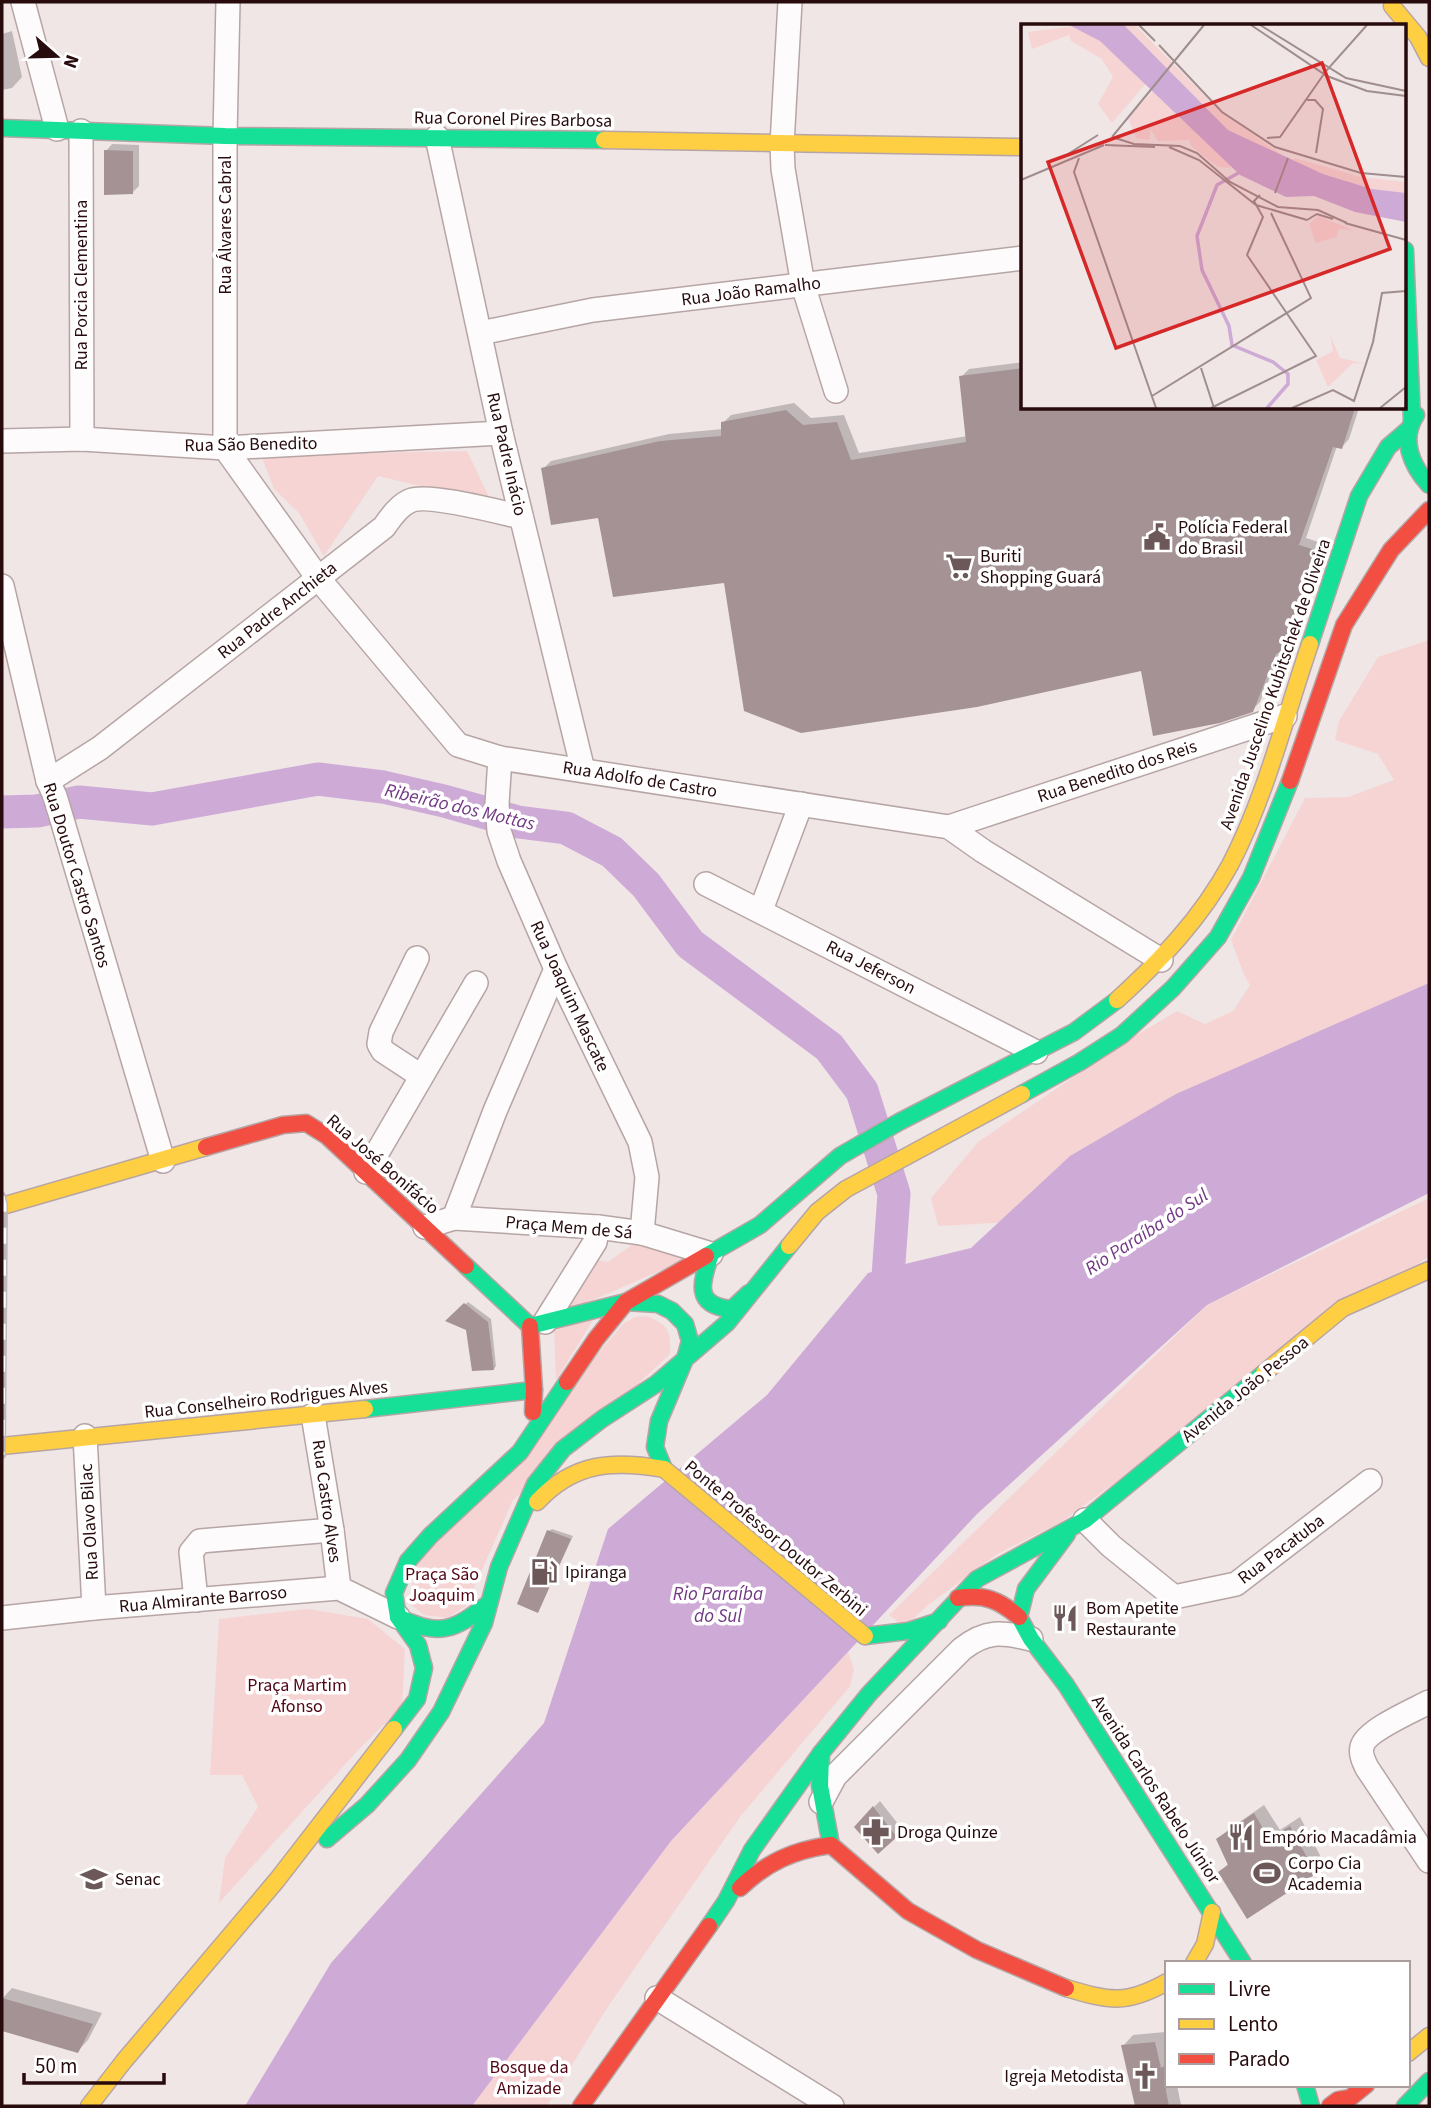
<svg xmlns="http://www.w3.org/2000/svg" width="1431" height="2108" viewBox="0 0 1431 2108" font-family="'Source Sans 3',sans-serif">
<rect width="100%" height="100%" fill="#f0e6e6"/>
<g fill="#f6d4d4">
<path d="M 467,451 L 492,503 L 378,476 L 324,556 L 299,513 L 274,489 L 261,455 Z"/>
<path d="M 1429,640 L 1429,1001 L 1013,1222 L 938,1226 L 931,1198 L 978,1142 L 1125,1042 L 1177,1011 L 1205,1024 L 1233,1011 L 1250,985 L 1244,975 L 1231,940 L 1305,798 L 1348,797 L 1394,780 L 1378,754 L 1335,740 L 1339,721 L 1378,657 Z"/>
<path d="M 1429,1198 L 1429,1256 L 1061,1522 L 999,1553 L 928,1605 L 905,1627 L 889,1615 L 1207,1305 Z"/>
<path d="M 643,1237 L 701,1253 L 563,1313 L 591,1259 L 608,1262 Z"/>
<path d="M 647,1316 C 668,1325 671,1330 670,1354 L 513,1500 L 466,1606 L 447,1618 L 424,1615 L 409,1603 L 416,1566 L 623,1324 L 635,1317 Z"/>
<path d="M 595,1317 L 556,1380 L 554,1328 Z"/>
<path d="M 308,1609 L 368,1619 L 405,1649 L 402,1707 L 361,1747 L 219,1903 L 225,1858 L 258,1807 L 242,1775 L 210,1775 L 219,1619 Z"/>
<path d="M 848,1652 L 854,1669 L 850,1686 L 740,1817 L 607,2008 L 547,2106 L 472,2106 L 671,1841 Z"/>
</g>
<path fill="#ceaad6" d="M 1429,983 L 1429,1193 L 1207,1305 L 977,1514 L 671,1841 L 472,2106 L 245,2106 L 331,1963 L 544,1723 L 608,1529 L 767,1395 L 868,1273 L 971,1248 L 1070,1156 L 1176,1094 Z"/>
<g fill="#0003">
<path d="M 12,31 L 22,77 L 12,88 L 2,90 L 2,34 Z"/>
<path d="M 112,144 L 139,145 L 139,186 L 132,193 L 106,151 Z"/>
<path d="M 1023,362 L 1023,408 L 1359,408 L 1349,439 L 1342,447 L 1337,446 L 1306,538 L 1322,543 L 1308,604 L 1296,640 L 1288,648 L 1281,650 L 1260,702 L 1252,710 L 1142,669 L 725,581 L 599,516 L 543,469 L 551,461 L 669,434 L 723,429 L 723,423 L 731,415 L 794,403 L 811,418 L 844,415 L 859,453 L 968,436 L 961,377 L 969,369 Z"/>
<path d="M 468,1302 L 491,1319 L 496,1366 L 494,1369 L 468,1329 L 448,1320 Z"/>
<path d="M 552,1529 L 573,1536 L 538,1611 L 549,1531 Z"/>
<path d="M 880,1801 L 902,1829 L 896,1836 L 874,1807 Z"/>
<path d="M 1264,1805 L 1280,1830 L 1300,1817 L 1324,1863 L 1314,1873 L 1220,1872 L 1229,1863 L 1218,1840 L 1228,1830 Z"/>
<path d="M 12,1988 L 102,2013 L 88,2040 L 78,2051 L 2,2029 L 2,1999 Z"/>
<path d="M 1165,2032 L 1167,2085 L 1177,2085 L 1181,2105 L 1136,2106 L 1123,2046 L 1133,2035 Z"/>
</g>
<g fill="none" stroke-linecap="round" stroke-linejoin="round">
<path stroke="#ceaad6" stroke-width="33" d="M 2,812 L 37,811 L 79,802 L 152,809 L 318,779 L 383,787 L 444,801 L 518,822 L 566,828 L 612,852 L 646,885 L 690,944 L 829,1047 L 862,1091 L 894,1194 L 888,1276 L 903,1309"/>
</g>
<g fill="#a49294">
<path d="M 104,150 L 133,151 L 133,194 L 104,195 Z"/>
<path d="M 1023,368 L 1023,408 L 1355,408 L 1342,449 L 1333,447 L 1299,545 L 1315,550 L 1301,613 L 1289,649 L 1276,654 L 1253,712 L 1220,723 L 1153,736 L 1141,671 L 977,707 L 801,733 L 744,711 L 724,583 L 613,597 L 598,518 L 551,525 L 541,468 L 660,441 L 721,436 L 721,422 L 786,410 L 803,425 L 837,422 L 851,460 L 966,442 L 959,376 Z"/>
<path d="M 464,1303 L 488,1322 L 494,1370 L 472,1371 L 466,1330 L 445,1321 Z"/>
<path d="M 547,1530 L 571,1539 L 538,1613 L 517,1604 Z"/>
<path d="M 873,1806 L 897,1837 L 878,1854 L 854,1827 Z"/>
<path d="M 1254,1813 L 1269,1839 L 1290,1826 L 1316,1874 L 1247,1919 L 1218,1872 L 1228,1865 L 1216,1839 Z"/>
<path d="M 2,1998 L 93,2024 L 78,2053 L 2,2031 Z"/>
<path d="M 1155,2042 L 1161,2068 L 1167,2064 L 1166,2091 L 1169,2106 L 1135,2106 L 1121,2045 Z"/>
</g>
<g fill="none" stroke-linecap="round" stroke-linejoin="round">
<defs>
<g id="street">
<path d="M 23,2 L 57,129"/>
<path d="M 228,2 L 225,136 L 225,448 L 318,578 L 458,745 L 500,758 L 949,827 L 983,851 L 1161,960"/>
<path d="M 790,2 L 782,144 L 783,169 L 803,285 L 836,391"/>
<path d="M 81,131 L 82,439"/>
<path d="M 437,137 L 501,433 L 583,770"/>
<path d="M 480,333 L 593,310 L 1023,258"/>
<path d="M 2,441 L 82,439 L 225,448 L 501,433"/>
<path d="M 2,586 L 48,781 L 55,796 L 163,1161"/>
<path d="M 500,758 L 497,804 L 499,831 L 509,861 L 556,969 L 640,1142 L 647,1177 L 642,1233"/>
<path d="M 48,781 L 100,748 L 384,527 C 391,517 400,504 412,500 C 431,494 499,512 521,517"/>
<path d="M 949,827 L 1285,716"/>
<path d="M 706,884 L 1036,1052"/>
<path d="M 761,910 L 801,804"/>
<path d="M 417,958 L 381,1032 L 379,1044 L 383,1051 L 421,1076"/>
<path d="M 366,1172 L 476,983"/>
<path d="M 454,1218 L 495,1111 L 556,969"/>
<path d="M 425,1227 L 454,1218 L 598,1227 L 642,1233 L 711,1254"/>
<path d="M 545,1322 L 595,1242 L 598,1227"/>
<path d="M 313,1415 L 332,1530 L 339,1588"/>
<path d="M 85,1436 L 94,1608"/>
<path d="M 1085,1520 L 1111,1546 L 1174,1597 L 1236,1584 L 1370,1481"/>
<path d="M 196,1600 L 191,1552 L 200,1541 L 332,1530"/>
<path d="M 2,1618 L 94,1608 L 339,1588 L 398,1617"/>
<path d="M 1429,1702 C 1414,1710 1365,1731 1362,1747 C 1360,1754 1364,1762 1367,1768 L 1429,1861"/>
<path d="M 821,1802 L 835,1776 L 962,1649 C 986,1630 1002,1632 1031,1639"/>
<path d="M 657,1998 L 832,2106"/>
</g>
<g id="fast">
<path d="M 2,128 L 225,136 L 604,140"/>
<path d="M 1405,250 L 1412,420"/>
<path d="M 1416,415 C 1400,439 1411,465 1429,485"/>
<path d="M 1310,644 L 1359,496 L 1388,447 L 1410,428"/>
<path d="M 1022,1094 L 1080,1062 L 1122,1035 L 1173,988 L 1218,937 L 1251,878 L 1290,781"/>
<path d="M 711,1254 C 701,1282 693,1306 732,1309 L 749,1293"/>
<path d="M 706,1256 L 760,1225 L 840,1156 L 899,1122 L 1074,1032 L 1117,1000"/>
<path d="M 466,1266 L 530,1326 L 626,1302 L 658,1304 L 672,1311 L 685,1324 L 690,1341 L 685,1359 L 659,1421 L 655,1447 L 664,1469"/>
<path d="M 365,1409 L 534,1390"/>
<path d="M 1067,1534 L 1026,1589 L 1019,1617 L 1031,1639 L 1066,1685 L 1243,1963"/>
<path d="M 398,1617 C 440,1637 453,1631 489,1603"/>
<path d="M 865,1636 L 908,1631 L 939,1621"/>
<path d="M 394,1729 L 417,1699 L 424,1668 L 418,1645 L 398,1617 L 394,1593 L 408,1561 L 430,1536 L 520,1452 L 567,1382"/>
<path d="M 821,1753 L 820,1786 L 831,1845"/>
<path d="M 327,1839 L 367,1805 L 408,1760 L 441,1712 L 484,1623 L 499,1567 L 535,1484 L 563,1449 L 602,1419 L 656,1384 L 727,1323 L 789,1246"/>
<path d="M 709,1926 L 726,1901 L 752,1850 L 821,1753 L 869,1694 L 977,1579 L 1085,1520 L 1264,1373"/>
<path d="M 1305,2085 L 1311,2106"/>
<path d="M 1405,2106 L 1429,2081"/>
</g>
<g id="slow">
<path d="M 1392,6 L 1418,37 L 1429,58"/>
<path d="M 604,140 L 1023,147"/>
<path d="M 1117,1000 C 1162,959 1201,918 1230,865 C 1266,796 1285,717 1310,644"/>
<path d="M 2,1206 L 206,1147"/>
<path d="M 789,1246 L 817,1212 L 846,1189 L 1022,1094"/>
<path d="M 1264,1373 L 1343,1308 L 1429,1270"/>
<path d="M 2,1446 L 365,1409"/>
<path d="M 537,1502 C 574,1462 613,1460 664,1469 L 865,1636"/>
<path d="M 1194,1963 L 1205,1944 L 1212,1912"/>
<path d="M 1066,1988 C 1110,2001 1126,2005 1167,1982"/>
<path d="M 1408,2053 L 1429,2036"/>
<path d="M 89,2106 L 124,2061 L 277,1880 L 394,1729"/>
</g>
<g id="jam">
<path d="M 1290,781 L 1344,625 L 1391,550 L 1429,510"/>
<path d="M 206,1147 L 283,1125 L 306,1123 L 327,1136 L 466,1266"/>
<path d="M 530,1326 L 534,1390 L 533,1412"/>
<path d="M 567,1382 L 596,1339 L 626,1302 L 706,1256"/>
<path d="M 958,1598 C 985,1594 999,1600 1019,1617"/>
<path d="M 831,1845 L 908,1911 L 977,1950 L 1066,1988"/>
<path d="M 740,1888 C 767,1862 794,1850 831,1845"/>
<path d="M 581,2106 L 709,1926"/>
<path d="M 1330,2106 L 1338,2100 L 1350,2098 L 1366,2085"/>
</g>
</defs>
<use href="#street" stroke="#b7a5a5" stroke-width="26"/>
<use href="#fast" stroke="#b7a5a5" stroke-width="19"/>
<use href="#slow" stroke="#b7a5a5" stroke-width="19"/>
<use href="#jam" stroke="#b7a5a5" stroke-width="19"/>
<use href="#street" stroke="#fdfbfb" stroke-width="23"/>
<use href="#fast" stroke="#16e098" stroke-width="16"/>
<use href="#slow" stroke="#ffcf43" stroke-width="16"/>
<use href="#jam" stroke="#f24e42" stroke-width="16"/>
<defs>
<path id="rail" d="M 2,1196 L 4,1205 L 2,1455"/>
</defs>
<use href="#rail" stroke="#beb9ba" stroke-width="8"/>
<use href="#rail" stroke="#fff" stroke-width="5" stroke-dasharray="16" stroke-linecap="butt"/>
</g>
<defs>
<symbol id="civic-bare" viewBox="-9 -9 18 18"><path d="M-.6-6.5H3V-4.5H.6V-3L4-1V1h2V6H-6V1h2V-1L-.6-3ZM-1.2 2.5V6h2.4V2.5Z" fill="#6d5859" stroke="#fff" stroke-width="2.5" paint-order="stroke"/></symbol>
<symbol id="supermarket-bare" viewBox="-9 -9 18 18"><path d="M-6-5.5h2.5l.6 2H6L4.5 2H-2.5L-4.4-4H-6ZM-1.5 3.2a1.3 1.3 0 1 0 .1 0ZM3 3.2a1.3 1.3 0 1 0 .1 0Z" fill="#6d5859" stroke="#fff" stroke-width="2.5" paint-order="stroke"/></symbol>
<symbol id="fuel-bare" viewBox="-9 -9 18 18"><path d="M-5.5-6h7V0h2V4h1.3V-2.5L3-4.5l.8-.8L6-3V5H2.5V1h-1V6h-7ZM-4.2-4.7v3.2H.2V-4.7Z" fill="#6d5859" stroke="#fff" stroke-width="2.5" paint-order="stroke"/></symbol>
<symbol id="restaurant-bare" viewBox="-9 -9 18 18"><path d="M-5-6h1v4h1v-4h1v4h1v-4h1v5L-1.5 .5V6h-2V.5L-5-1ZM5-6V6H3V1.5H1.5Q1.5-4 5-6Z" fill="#6d5859" stroke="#fff" stroke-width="2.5" paint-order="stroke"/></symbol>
<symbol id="pharmacy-bare" viewBox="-9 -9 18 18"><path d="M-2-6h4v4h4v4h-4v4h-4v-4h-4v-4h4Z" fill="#6d5859" stroke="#fff" stroke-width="2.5" paint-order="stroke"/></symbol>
<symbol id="stadium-bare" viewBox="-9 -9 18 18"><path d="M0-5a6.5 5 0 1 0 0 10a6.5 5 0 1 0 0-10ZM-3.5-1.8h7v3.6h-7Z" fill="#6d5859" stroke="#fff" stroke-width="2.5" paint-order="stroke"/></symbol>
<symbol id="university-bare" viewBox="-9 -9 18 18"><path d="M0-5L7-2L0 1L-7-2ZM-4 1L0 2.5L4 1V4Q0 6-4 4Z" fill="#6d5859" stroke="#fff" stroke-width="2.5" paint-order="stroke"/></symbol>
<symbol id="church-bare" viewBox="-9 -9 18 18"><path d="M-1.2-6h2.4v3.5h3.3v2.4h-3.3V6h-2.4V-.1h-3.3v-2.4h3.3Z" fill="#6d5859" stroke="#fff" stroke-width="2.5" paint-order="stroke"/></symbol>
</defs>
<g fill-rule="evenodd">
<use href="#civic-bare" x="1138" y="518" width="38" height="38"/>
<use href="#supermarket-bare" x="940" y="547" width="38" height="38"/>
<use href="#fuel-bare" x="525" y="1553" width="38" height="38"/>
<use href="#restaurant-bare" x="1046" y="1599" width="38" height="38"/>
<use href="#pharmacy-bare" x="857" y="1813" width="38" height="38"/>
<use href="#restaurant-bare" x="1222" y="1818" width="38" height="38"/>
<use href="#stadium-bare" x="1248" y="1854" width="38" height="38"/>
<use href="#university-bare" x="75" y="1860" width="38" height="38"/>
<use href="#church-bare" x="1126" y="2057" width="38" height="38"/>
</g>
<g text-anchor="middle" stroke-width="7" stroke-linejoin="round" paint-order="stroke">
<g font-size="18" fill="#270b0d" stroke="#fff">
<text transform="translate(513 119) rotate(1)" y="6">Rua Coronel Pires Barbosa</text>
<text transform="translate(225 225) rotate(-90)" y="6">Rua Álvares Cabral</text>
<text transform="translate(81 285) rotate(-90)" y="6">Rua Porcia Clementina</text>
<text transform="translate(751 291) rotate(-7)" y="6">Rua João Ramalho</text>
<text transform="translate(251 444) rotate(-1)" y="6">Rua São Benedito</text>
<text transform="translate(507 454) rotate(77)" y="6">Rua Padre Inácio</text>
<text transform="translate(277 610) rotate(-38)" y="6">Rua Padre Anchieta</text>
<text transform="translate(1275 684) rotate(-71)" y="6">Avenida Juscelino Kubitschek de Oliveira</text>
<text transform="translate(1117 771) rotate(-18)" y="6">Rua Benedito dos Reis</text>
<text transform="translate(640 779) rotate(9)" y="6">Rua Adolfo de Castro</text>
<text transform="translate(77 875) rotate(73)" y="6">Rua Doutor Castro Santos</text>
<text transform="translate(871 967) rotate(27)" y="6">Rua Jeferson</text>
<text transform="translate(570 996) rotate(65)" y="6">Rua Joaquim Mascate</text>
<text transform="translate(383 1164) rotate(41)" y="6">Rua José Bonifácio</text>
<text transform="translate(569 1227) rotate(5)" y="6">Praça Mem de Sá</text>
<text transform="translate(1245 1389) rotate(-39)" y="6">Avenida João Pessoa</text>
<text transform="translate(266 1399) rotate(-6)" y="6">Rua Conselheiro Rodrigues Alves</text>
<text transform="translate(327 1501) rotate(82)" y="6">Rua Castro Alves</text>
<text transform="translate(89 1522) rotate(-93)" y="6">Rua Olavo Bilac</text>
<text transform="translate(776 1538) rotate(40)" y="6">Ponte Professor Doutor Zerbini</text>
<text transform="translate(1281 1549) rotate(-37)" y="6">Rua Pacatuba</text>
<text transform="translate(203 1599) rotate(-5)" y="6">Rua Almirante Barroso</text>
<text transform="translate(1156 1789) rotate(57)" y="6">Avenida Carlos Rabelo Júnior</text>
</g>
<g font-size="18" fill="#270b0d" stroke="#fff" text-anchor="start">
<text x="1178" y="533">Polícia Federal<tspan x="1178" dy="21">do Brasil</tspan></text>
<text x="980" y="562">Buriti<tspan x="980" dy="21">Shopping Guará</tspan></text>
<text x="565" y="1578">Ipiranga</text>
<text x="1086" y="1614">Bom Apetite<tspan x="1086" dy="21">Restaurante</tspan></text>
<text x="897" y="1838">Droga Quinze</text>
<text x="1262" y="1843">Empório Macadâmia</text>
<text x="1288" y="1869">Corpo Cia<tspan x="1288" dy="21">Academia</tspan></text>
<text x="115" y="1885">Senac</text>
<text x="1124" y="2082" text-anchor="end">Igreja Metodista</text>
</g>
<g font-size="18" fill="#510514" stroke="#fff">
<text x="442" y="1580">Praça São<tspan x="442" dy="21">Joaquim</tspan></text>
<text x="297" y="1691">Praça Martim<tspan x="297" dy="21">Afonso</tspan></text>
<text x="529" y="2073">Bosque da<tspan x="529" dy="21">Amizade</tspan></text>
</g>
<g font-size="19" font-style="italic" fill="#713783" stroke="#fff">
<text transform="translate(460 806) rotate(13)" y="7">Ribeirão dos Mottas</text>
<text transform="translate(1146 1231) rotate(-33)" y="7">Rio Paraíba do Sul</text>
<text x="718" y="1600">Rio Paraíba<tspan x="718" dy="22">do Sul</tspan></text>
</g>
</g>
<g transform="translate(1021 24)">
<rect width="385" height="385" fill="#f0e6e6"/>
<path d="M 103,1 L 114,1 L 201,89 L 263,132 L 207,106 ZM 46,3 L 65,4 L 127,57 L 91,99 L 77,80 L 92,53 L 81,35 L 50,17 L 48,11 L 11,25 L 7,8 ZM 133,66 L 206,135 L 210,144 L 197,143 L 171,123 L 168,116 L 137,117 L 130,106 L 128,116 L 115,114 L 107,94 ZM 274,134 L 340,153 L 385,158 L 385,169 L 351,165 L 302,150 L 270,136 ZM 298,191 L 305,195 L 332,206 L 318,205 L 316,213 L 295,219 L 288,200 ZM 309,311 L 319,334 L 345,340 L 332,339 L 307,363 L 295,336 L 312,327 Z" fill="#f6d4d4"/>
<path d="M 33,1 L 103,1 L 207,106 L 302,150 L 351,165 L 385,169 L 385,198 L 334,188 L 293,172 L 265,173 L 219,151 L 79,17 L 48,1 Z" fill="#ceaad6"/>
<path fill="none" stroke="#ceaad6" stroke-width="3.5" d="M 221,147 L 196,161 L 176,212 L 181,246 L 208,302 L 211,321 L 252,338 L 267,350 L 267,360 L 246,384"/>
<path fill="none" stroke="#a08e8f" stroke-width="2" d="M 118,1 L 134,17M 230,1 L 306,52 L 346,67 L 385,72M 239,1 L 325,54 L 385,67M 138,21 L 201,88 L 254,123 L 340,149 L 385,153M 286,76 L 294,76 L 302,85 L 295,129M 91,113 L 113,120 L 159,122 L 176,129 L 209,158 L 257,183 L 297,186 L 326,199M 91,113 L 183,1M 246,114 L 259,113 L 305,47 L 346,1M 84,121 L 134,123M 148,123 L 178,136 L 235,181 L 286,196M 47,130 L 77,111M 58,134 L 53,148 L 135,384M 0,156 L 83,121M 254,169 L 267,134M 286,196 L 296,190 L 312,195M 324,199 L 385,216M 180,344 L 193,384M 131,372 L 290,274 L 250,189M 190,384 L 295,332 L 226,231 L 242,193 L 233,177 L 239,171M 271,384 L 312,366 L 333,377 L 352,318 L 361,269 L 385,267M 359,384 L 385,363"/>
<path fill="#d62828" fill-opacity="0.15" stroke="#d62828" stroke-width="3.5" d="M 301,39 L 369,225 L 95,324 L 27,138 Z"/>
<rect width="385" height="385" fill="none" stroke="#270b0d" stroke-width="3.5"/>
</g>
<rect width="1431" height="2108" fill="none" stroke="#270b0d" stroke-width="7"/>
<rect x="1165" y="1961" width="245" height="126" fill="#ffffff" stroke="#a99d9e" stroke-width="2"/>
<rect x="1179" y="1984" width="35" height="10" fill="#16e098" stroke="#a99d9e" stroke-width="2"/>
<text x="1228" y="1996" font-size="21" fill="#270b0d">Livre</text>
<rect x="1179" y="2019" width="35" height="10" fill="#ffcf43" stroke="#a99d9e" stroke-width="2"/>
<text x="1228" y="2031" font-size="21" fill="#270b0d">Lento</text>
<rect x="1179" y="2054" width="35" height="10" fill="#f24e42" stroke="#a99d9e" stroke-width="2"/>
<text x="1228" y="2066" font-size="21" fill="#270b0d">Parado</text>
<g transform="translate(56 56) rotate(110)" stroke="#ffffff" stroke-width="5" paint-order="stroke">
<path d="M0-5L12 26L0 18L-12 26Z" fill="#270b0d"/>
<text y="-10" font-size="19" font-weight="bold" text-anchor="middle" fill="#270b0d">N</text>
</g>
<path d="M24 2073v10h140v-10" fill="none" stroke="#270b0d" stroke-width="3.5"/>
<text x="35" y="2073" font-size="21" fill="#270b0d" stroke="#ffffff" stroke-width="5" paint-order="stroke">50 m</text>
</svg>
